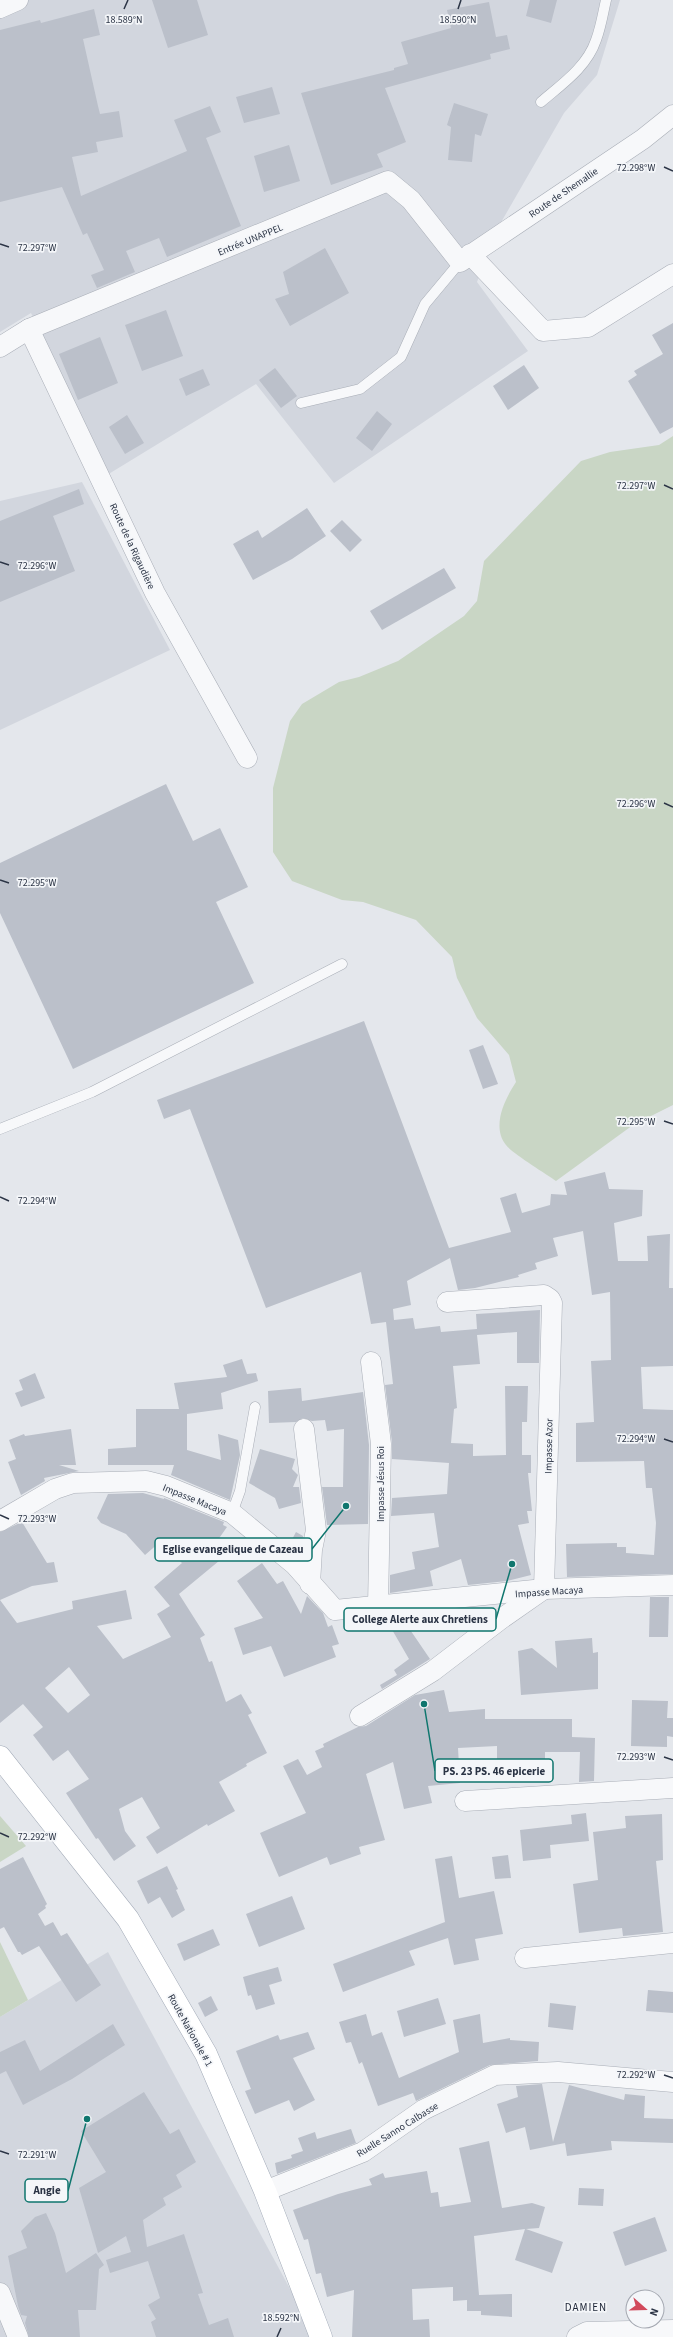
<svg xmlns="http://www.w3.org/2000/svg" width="673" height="2337" viewBox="0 0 673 2337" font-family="'Source Sans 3',sans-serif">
<rect width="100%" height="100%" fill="#e4e7ec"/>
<g fill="#d2d6de">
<path d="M 0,0 L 620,0 L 597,75 L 564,113 L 496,231 L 477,282 L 528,351 L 334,483 L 256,384 L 107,475 L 31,313 L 0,332 Z"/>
<path d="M 82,482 L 170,650 L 0,730 L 0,501 Z"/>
<path d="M 108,1952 L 316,2337 L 0,2337 L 0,2017 Z"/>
</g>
<g fill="#c9d6c5">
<path d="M 673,436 L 673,1105 L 633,1125 L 556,1181 C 545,1173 513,1154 506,1145 C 491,1126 505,1099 516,1082 L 509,1055 L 477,1018 L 457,978 L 452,957 L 416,920 L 363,902 L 342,900 L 292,881 L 273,852 L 273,788 L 290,721 L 302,704 L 339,682 L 359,677 L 398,661 L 464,616 L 477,601 L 484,561 L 581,461 L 610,452 L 659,445 Z"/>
<path d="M 0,1816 L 26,1846 L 0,1862 Z"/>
<path d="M 0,1942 L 28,2000 L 0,2017 Z"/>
</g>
<g fill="#bbc0ca" fill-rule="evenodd">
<path d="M 152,0 L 197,0 L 208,35 L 168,48 Z"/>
<path d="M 530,0 L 557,0 L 551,23 L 526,16 Z"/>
<path d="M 489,2 L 496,37 L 507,35 L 510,49 L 490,54 L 491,59 L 385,88 L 406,142 L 377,154 L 383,167 L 331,185 L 301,93 L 394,70 L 394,68 L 408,64 L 401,42 L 451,28 L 447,10 Z"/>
<path d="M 94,9 L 100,35 L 83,39 L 98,106 L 100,114 L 119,111 L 123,137 L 96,142 L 98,152 L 72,157 L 81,196 L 187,151 L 174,120 L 210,106 L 221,132 L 206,138 L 241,226 L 167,257 L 159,238 L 126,251 L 135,272 L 97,288 L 91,275 L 104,270 L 87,233 L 83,235 L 62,187 L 0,202 L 0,30 L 40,20 L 41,23 Z"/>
<path d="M 272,87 L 280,114 L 244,123 L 236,97 Z"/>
<path d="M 454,103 L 488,114 L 481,136 L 475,134 L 472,162 L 448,160 L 451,127 L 447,125 Z"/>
<path d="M 289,145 L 300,181 L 264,192 L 254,156 Z"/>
<path d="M 325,248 L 349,293 L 290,326 L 275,299 L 289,294 L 283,272 Z"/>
<path d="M 166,310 L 183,356 L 142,371 L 125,325 Z"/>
<path d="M 673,323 L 673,427 L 660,434 L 628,381 L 637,375 L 634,371 L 663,354 L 652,335 Z"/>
<path d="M 100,337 L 118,383 L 78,400 L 59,354 Z"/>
<path d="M 524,365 L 539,388 L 508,410 L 493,386 Z"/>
<path d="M 275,368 L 297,396 L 281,408 L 259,380 Z"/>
<path d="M 203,369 L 210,385 L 186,396 L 179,379 Z"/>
<path d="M 377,411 L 392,424 L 372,451 L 356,438 Z"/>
<path d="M 127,415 L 144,443 L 125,454 L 109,427 Z"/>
<path d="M 79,489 L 84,504 L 53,516 L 75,571 L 0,602 L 0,521 Z"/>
<path d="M 307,508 L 326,536 L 292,559 L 253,580 L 233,544 L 258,530 L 262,538 Z"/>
<path d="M 342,520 L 362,540 L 350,552 L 330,531 Z"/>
<path d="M 444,568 L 456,588 L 382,630 L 370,611 Z"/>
<path d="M 166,784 L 193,841 L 220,828 L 248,887 L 216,902 L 254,983 L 73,1069 L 0,913 L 0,863 Z"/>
<path d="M 364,1021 L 449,1248 L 511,1232 L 500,1198 L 516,1193 L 522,1213 L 550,1205 L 551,1194 L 567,1195 L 564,1182 L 605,1172 L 609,1189 L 643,1190 L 642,1216 L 614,1223 L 618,1261 L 648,1261 L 647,1236 L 670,1234 L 669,1288 L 673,1288 L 673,1366 L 641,1367 L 643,1409 L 673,1410 L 673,1574 L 567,1577 L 566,1544 L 617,1543 L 617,1547 L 626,1547 L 626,1553 L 654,1555 L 656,1523 L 652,1488 L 646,1488 L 644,1461 L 576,1462 L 576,1423 L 594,1422 L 591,1361 L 611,1360 L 610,1292 L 592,1295 L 583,1231 L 553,1238 L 558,1256 L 535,1263 L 537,1269 L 518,1275 L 519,1277 L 475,1288 L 458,1290 L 450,1258 L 407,1281 L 411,1305 L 393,1309 L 394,1320 L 413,1318 L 415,1329 L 440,1326 L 441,1332 L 477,1329 L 476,1314 L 540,1310 L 539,1363 L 517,1363 L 517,1332 L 477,1335 L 480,1364 L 453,1366 L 457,1408 L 454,1409 L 451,1443 L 473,1444 L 473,1456 L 506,1455 L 505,1386 L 528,1386 L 527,1422 L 522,1422 L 522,1455 L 531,1455 L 531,1473 L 528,1473 L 532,1511 L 527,1511 L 529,1523 L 518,1525 L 531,1575 L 507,1581 L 468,1585 L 461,1559 L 430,1571 L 433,1586 L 390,1593 L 390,1575 L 415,1569 L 412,1552 L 439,1547 L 434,1513 L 391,1516 L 392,1498 L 447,1494 L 449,1463 L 392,1459 L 392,1443 L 385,1385 L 393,1384 L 386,1322 L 371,1324 L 361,1272 L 266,1308 L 190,1109 L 164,1119 L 157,1100 Z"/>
<path d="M 483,1045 L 498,1084 L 483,1089 L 469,1050 Z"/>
<path d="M 242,1359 L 247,1374 L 256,1373 L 258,1381 L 221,1393 L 223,1409 L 187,1414 L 187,1450 L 221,1460 L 218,1434 L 238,1440 L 240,1455 L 230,1500 L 171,1475 L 174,1465 L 108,1465 L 108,1449 L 136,1447 L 136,1409 L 179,1409 L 174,1383 L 227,1377 L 223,1365 Z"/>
<path d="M 35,1373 L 45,1398 L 21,1407 L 15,1393 L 23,1390 L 19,1380 Z"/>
<path d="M 301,1388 L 302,1401 L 363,1392 L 369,1445 L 368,1524 L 327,1525 L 322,1487 L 343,1487 L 344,1429 L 327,1431 L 325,1420 L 312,1421 L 303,1418 L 296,1422 L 269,1423 L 268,1391 Z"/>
<path d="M 71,1429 L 76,1465 L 59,1465 L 79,1471 L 44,1478 L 45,1481 L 21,1495 L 8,1462 L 16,1459 L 9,1440 L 24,1434 L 25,1436 Z"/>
<path d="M 260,1449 L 295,1459 L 292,1469 L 298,1475 L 293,1487 L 299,1487 L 301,1503 L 279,1509 L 275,1498 L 249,1483 Z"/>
<path d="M 143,1493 L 164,1499 L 164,1498 L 224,1522 L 223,1525 L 227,1527 L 215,1544 L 225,1556 L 179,1594 L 205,1635 L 200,1638 L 209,1662 L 212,1661 L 226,1702 L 241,1694 L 252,1713 L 248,1715 L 267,1753 L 246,1764 L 247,1766 L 219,1782 L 235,1811 L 208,1826 L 207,1824 L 157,1854 L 146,1837 L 160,1828 L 142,1797 L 119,1809 L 125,1831 L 136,1846 L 114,1861 L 98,1838 L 96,1839 L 66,1793 L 89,1779 L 68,1750 L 53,1761 L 33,1735 L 43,1727 L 23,1704 L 0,1723 L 0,1600 L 17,1623 L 73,1609 L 72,1601 L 126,1590 L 132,1619 L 97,1626 L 123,1659 L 171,1637 L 157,1614 L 170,1606 L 154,1587 L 182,1563 L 160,1542 L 145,1555 L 126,1534 L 101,1523 L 97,1518 L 108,1494 ZM 69,1667 L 90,1695 L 68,1713 L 45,1688 Z"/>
<path d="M 22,1522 L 47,1563 L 54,1562 L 58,1582 L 32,1586 L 0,1600 L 0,1532 Z"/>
<path d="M 296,1532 L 303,1536 L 300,1554 L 289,1545 Z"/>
<path d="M 262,1563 L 277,1584 L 283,1581 L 301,1614 L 307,1596 L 323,1613 L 328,1627 L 332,1625 L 339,1644 L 332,1646 L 336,1657 L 284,1677 L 271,1646 L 243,1655 L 234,1628 L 263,1618 L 237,1581 Z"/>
<path d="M 650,1597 L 669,1597 L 668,1637 L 649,1637 Z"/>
<path d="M 397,1615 L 400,1615 L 430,1659 L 382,1689 L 380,1685 L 397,1675 L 394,1670 L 409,1659 L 387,1621 Z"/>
<path d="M 592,1638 L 593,1653 L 598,1652 L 598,1689 L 521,1695 L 518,1651 L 532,1648 L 557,1668 L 555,1641 Z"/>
<path d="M 444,1690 L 449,1712 L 485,1709 L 485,1719 L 572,1719 L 572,1737 L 595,1738 L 594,1781 L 579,1782 L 580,1752 L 545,1752 L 545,1782 L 522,1782 L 521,1771 L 497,1772 L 497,1746 L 458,1748 L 460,1783 L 428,1786 L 432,1803 L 404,1809 L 393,1762 L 366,1774 L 385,1840 L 359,1847 L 361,1854 L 330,1865 L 327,1857 L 279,1877 L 260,1833 L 306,1813 L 283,1766 L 298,1759 L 307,1775 L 322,1767 L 315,1751 L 324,1747 L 323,1744 L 358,1727 L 366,1726 L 415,1695 Z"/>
<path d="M 632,1700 L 668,1701 L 667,1718 L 673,1718 L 673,1737 L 667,1736 L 667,1747 L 631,1746 Z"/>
<path d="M 586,1813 L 589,1841 L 550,1845 L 551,1858 L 523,1861 L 520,1830 L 572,1824 L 571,1815 Z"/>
<path d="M 662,1814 L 663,1860 L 656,1861 L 663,1932 L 623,1936 L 622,1928 L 579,1933 L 573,1884 L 598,1880 L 593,1832 L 626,1828 L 625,1816 Z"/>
<path d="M 508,1855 L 511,1878 L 495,1879 L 492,1857 Z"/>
<path d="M 452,1856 L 459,1898 L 494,1891 L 503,1934 L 475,1939 L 479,1960 L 454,1965 L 448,1938 L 409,1951 L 415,1965 L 343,1992 L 333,1964 L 445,1922 L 435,1859 Z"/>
<path d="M 23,1857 L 47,1904 L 45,1906 L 46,1908 L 38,1914 L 45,1926 L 53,1922 L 61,1936 L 67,1933 L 101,1985 L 76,2002 L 39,1946 L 22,1955 L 20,1952 L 18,1952 L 4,1927 L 0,1929 L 0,1869 Z"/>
<path d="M 167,1866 L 178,1889 L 176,1890 L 185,1910 L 172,1918 L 160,1897 L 148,1904 L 137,1881 Z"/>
<path d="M 292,1896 L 305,1929 L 259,1947 L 246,1914 Z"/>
<path d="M 213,1929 L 220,1945 L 184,1961 L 177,1944 Z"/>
<path d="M 278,1967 L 282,1981 L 269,1985 L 275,2004 L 256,2010 L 251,1995 L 248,1996 L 243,1977 Z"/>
<path d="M 648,1990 L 673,1992 L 673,2013 L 646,2011 Z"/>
<path d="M 211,1996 L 218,2010 L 205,2017 L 198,2003 Z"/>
<path d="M 438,1998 L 446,2024 L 404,2037 L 397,2011 Z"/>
<path d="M 550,2003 L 576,2006 L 573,2030 L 548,2027 Z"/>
<path d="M 366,2014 L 372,2036 L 382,2032 L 399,2078 L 459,2052 L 453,2020 L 480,2014 L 483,2043 L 510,2038 L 510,2040 L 539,2042 L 538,2061 L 490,2065 L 416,2101 L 413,2093 L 378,2106 L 362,2062 L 359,2064 L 351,2042 L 346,2043 L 339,2022 Z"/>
<path d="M 113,2024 L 125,2045 L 72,2079 L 23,2105 L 6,2071 L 0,2074 L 0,2052 L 25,2040 L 40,2071 Z"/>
<path d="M 308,2032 L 315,2049 L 293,2058 L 315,2100 L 294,2111 L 289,2100 L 255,2114 L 245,2091 L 251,2089 L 236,2051 L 278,2035 L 280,2040 Z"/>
<path d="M 542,2084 L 553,2142 L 569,2085 L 624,2100 L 625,2094 L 645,2096 L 644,2118 L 673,2119 L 673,2143 L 611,2141 L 612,2150 L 567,2156 L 565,2143 L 530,2150 L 525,2127 L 506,2133 L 497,2104 L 518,2097 L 516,2086 Z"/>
<path d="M 144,2092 L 170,2134 L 179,2129 L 196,2162 L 176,2175 L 182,2187 L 163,2198 L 166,2205 L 143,2220 L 147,2247 L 184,2234 L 203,2293 L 198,2294 L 209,2325 L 228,2318 L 234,2337 L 156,2337 L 151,2322 L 156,2319 L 148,2305 L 160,2298 L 148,2261 L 110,2273 L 106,2260 L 131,2252 L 126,2236 L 98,2253 L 79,2188 L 106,2172 L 81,2131 Z"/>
<path d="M 351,2129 L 356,2143 L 277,2174 L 275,2163 L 292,2158 L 291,2155 L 303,2151 L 298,2138 L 315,2132 L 317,2139 Z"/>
<path d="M 489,2141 L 502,2208 L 532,2203 L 545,2207 L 539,2228 L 526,2229 L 563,2242 L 552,2273 L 515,2260 L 525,2229 L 474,2236 L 479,2295 L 512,2294 L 512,2317 L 481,2315 L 481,2311 L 467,2311 L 467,2300 L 453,2301 L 453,2287 L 412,2289 L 413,2320 L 429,2319 L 430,2337 L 352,2337 L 354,2290 L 327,2297 L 321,2273 L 316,2274 L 308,2239 L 304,2240 L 293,2210 L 338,2194 L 372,2185 L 369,2179 L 383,2173 L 385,2178 L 427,2171 L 431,2193 L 438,2192 L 440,2207 L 471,2202 L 459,2148 Z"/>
<path d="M 579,2188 L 604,2189 L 603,2206 L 578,2205 Z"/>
<path d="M 46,2213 L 55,2233 L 66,2273 L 96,2253 L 104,2265 L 99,2269 L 96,2310 L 78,2310 L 80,2337 L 29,2337 L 25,2323 L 27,2316 L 21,2315 L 18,2306 L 8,2256 L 27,2248 L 21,2231 L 35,2217 Z"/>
<path d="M 655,2217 L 667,2251 L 625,2266 L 613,2232 Z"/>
</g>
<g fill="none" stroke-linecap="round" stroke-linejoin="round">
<defs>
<g id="service">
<path d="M 541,102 C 562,84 587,67 596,40 C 601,27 603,13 606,0"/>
<path d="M 301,403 L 360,389 L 401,357 L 425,304 L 460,262"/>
<path d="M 0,1129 L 92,1092 L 342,964"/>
<path d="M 232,1513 L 240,1491 L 255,1407"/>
</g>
<g id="minor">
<path d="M 0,8 L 18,0"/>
<path d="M 470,254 L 543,331 L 588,327 L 673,274"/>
<path d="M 29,329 L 155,593 L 247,758"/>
<path d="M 0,347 L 29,329 L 388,181 L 411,200 L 460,262 L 643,139 L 673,115"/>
<path d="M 371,1362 L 381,1444 L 378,1607"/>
<path d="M 304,1429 L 316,1530 L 312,1550 L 310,1584"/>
<path d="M 0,1521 L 55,1489 L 73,1483 L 146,1481 L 166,1486 L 232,1513 L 295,1565 L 335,1610 L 544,1589 L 673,1585"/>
<path d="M 360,1716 L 433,1671 L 501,1619 L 544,1589 L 552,1303 L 550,1299 L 544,1295 L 447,1302"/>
<path d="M 465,1801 L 673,1788"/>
<path d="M 525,1958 L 673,1943"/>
<path d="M 265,2191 L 363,2152 L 423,2110 L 495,2075 L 558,2072 L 673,2082"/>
<path d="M 0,2293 L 18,2337"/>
<path d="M 577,2337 L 587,2332 L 673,2330"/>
</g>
<path id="primary" d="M 0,1757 L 128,1919 L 206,2054 L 265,2191 L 321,2337"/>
</defs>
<use href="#service" stroke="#a9aeb7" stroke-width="11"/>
<use href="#minor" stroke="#a9aeb7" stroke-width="21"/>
<use href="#primary" stroke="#a3abb8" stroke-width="23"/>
<use href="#service" stroke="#f7f8fa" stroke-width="10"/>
<use href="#minor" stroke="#f7f8fa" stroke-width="20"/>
<use href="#primary" stroke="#fff" stroke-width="22"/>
</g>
<path fill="none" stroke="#2b3445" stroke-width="1.5" d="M 124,9 L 128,0M 458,9 L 461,0M 664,167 L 673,171M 0,244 L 9,247M 664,485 L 673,489M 0,562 L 9,565M 664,803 L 673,807M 0,880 L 9,883M 664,1121 L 673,1124M 0,1197 L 9,1201M 664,1439 L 673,1442M 0,1515 L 9,1519M 664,1757 L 673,1760M 0,1833 L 9,1837M 664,2075 L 673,2078M 0,2151 L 9,2154M 277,2337 L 281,2328"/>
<g text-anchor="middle" stroke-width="3.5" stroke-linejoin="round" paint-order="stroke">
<g font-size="10" fill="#2b3445" stroke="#f4f6f9">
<text transform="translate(563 192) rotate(-34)" y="4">Route de Shemallie</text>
<text transform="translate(250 239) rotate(-22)" y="4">Entrée UNAPPEL</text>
<text transform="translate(133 546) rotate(65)" y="4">Route de la Rigaudière</text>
<text transform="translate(548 1446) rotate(-89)" y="4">Impasse Azor</text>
<text transform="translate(380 1484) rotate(-90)" y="4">Impasse Jésus Roi</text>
<text transform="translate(195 1499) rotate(22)" y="4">Impasse Macaya</text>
<text transform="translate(549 1591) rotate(-4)" y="4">Impasse Macaya</text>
<text transform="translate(191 2030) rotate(61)" y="4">Route Nationale # 1</text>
<text transform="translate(397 2129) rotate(-32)" y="4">Ruelle Sanno Calbasse</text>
</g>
<g font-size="11" letter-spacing="1" fill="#1d2536" stroke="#f4f6f9">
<text x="586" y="2311">DAMIEN</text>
</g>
</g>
<g font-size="10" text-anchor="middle" fill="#2b3445" stroke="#f4f6f9" stroke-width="3.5" stroke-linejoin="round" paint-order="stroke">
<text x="124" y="23">18.589°N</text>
<text x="458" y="23">18.590°N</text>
<text x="636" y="171">72.298°W</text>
<text x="37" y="251">72.297°W</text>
<text x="636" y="489">72.297°W</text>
<text x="37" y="569">72.296°W</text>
<text x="636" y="807">72.296°W</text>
<text x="37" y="886">72.295°W</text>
<text x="636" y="1125">72.295°W</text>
<text x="37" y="1204">72.294°W</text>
<text x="636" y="1442">72.294°W</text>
<text x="37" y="1522">72.293°W</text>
<text x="636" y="1760">72.293°W</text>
<text x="37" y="1840">72.292°W</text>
<text x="636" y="2078">72.292°W</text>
<text x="37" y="2158">72.291°W</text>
<text x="281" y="2321">18.592°N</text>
</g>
<path fill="none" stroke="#0f766e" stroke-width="1.5" d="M346 1506L312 1549M512 1564L496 1619M424 1704L435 1771M87 2119L68 2191"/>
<g fill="#0f766e" stroke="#f4f6f9" stroke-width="1.5">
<circle cx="346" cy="1506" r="4"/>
<circle cx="512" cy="1564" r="4"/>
<circle cx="424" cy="1704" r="4"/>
<circle cx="87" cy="2119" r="4"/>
</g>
<g fill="#f4f6f9" stroke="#0f766e" stroke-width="1.5">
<rect x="155" y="1538" width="157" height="23" rx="4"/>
<rect x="344" y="1608" width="152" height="23" rx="4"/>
<rect x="435" y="1759" width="118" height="23" rx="4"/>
<rect x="25" y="2179" width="43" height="23" rx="4"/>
</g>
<g font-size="11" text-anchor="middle" font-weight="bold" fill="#2b3445">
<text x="233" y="1553">Eglise evangelique de Cazeau</text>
<text x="420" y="1623">College Alerte aux Chretiens</text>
<text x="494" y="1775">PS. 23 PS. 46 epicerie</text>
<text x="47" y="2194">Angie</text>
</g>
<g transform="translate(645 2309) rotate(110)"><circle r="19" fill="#f4f6f9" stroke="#a4a8b1"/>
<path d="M0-3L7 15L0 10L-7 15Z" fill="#d1495b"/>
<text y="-6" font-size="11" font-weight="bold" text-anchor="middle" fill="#2b3445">N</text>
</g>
</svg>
